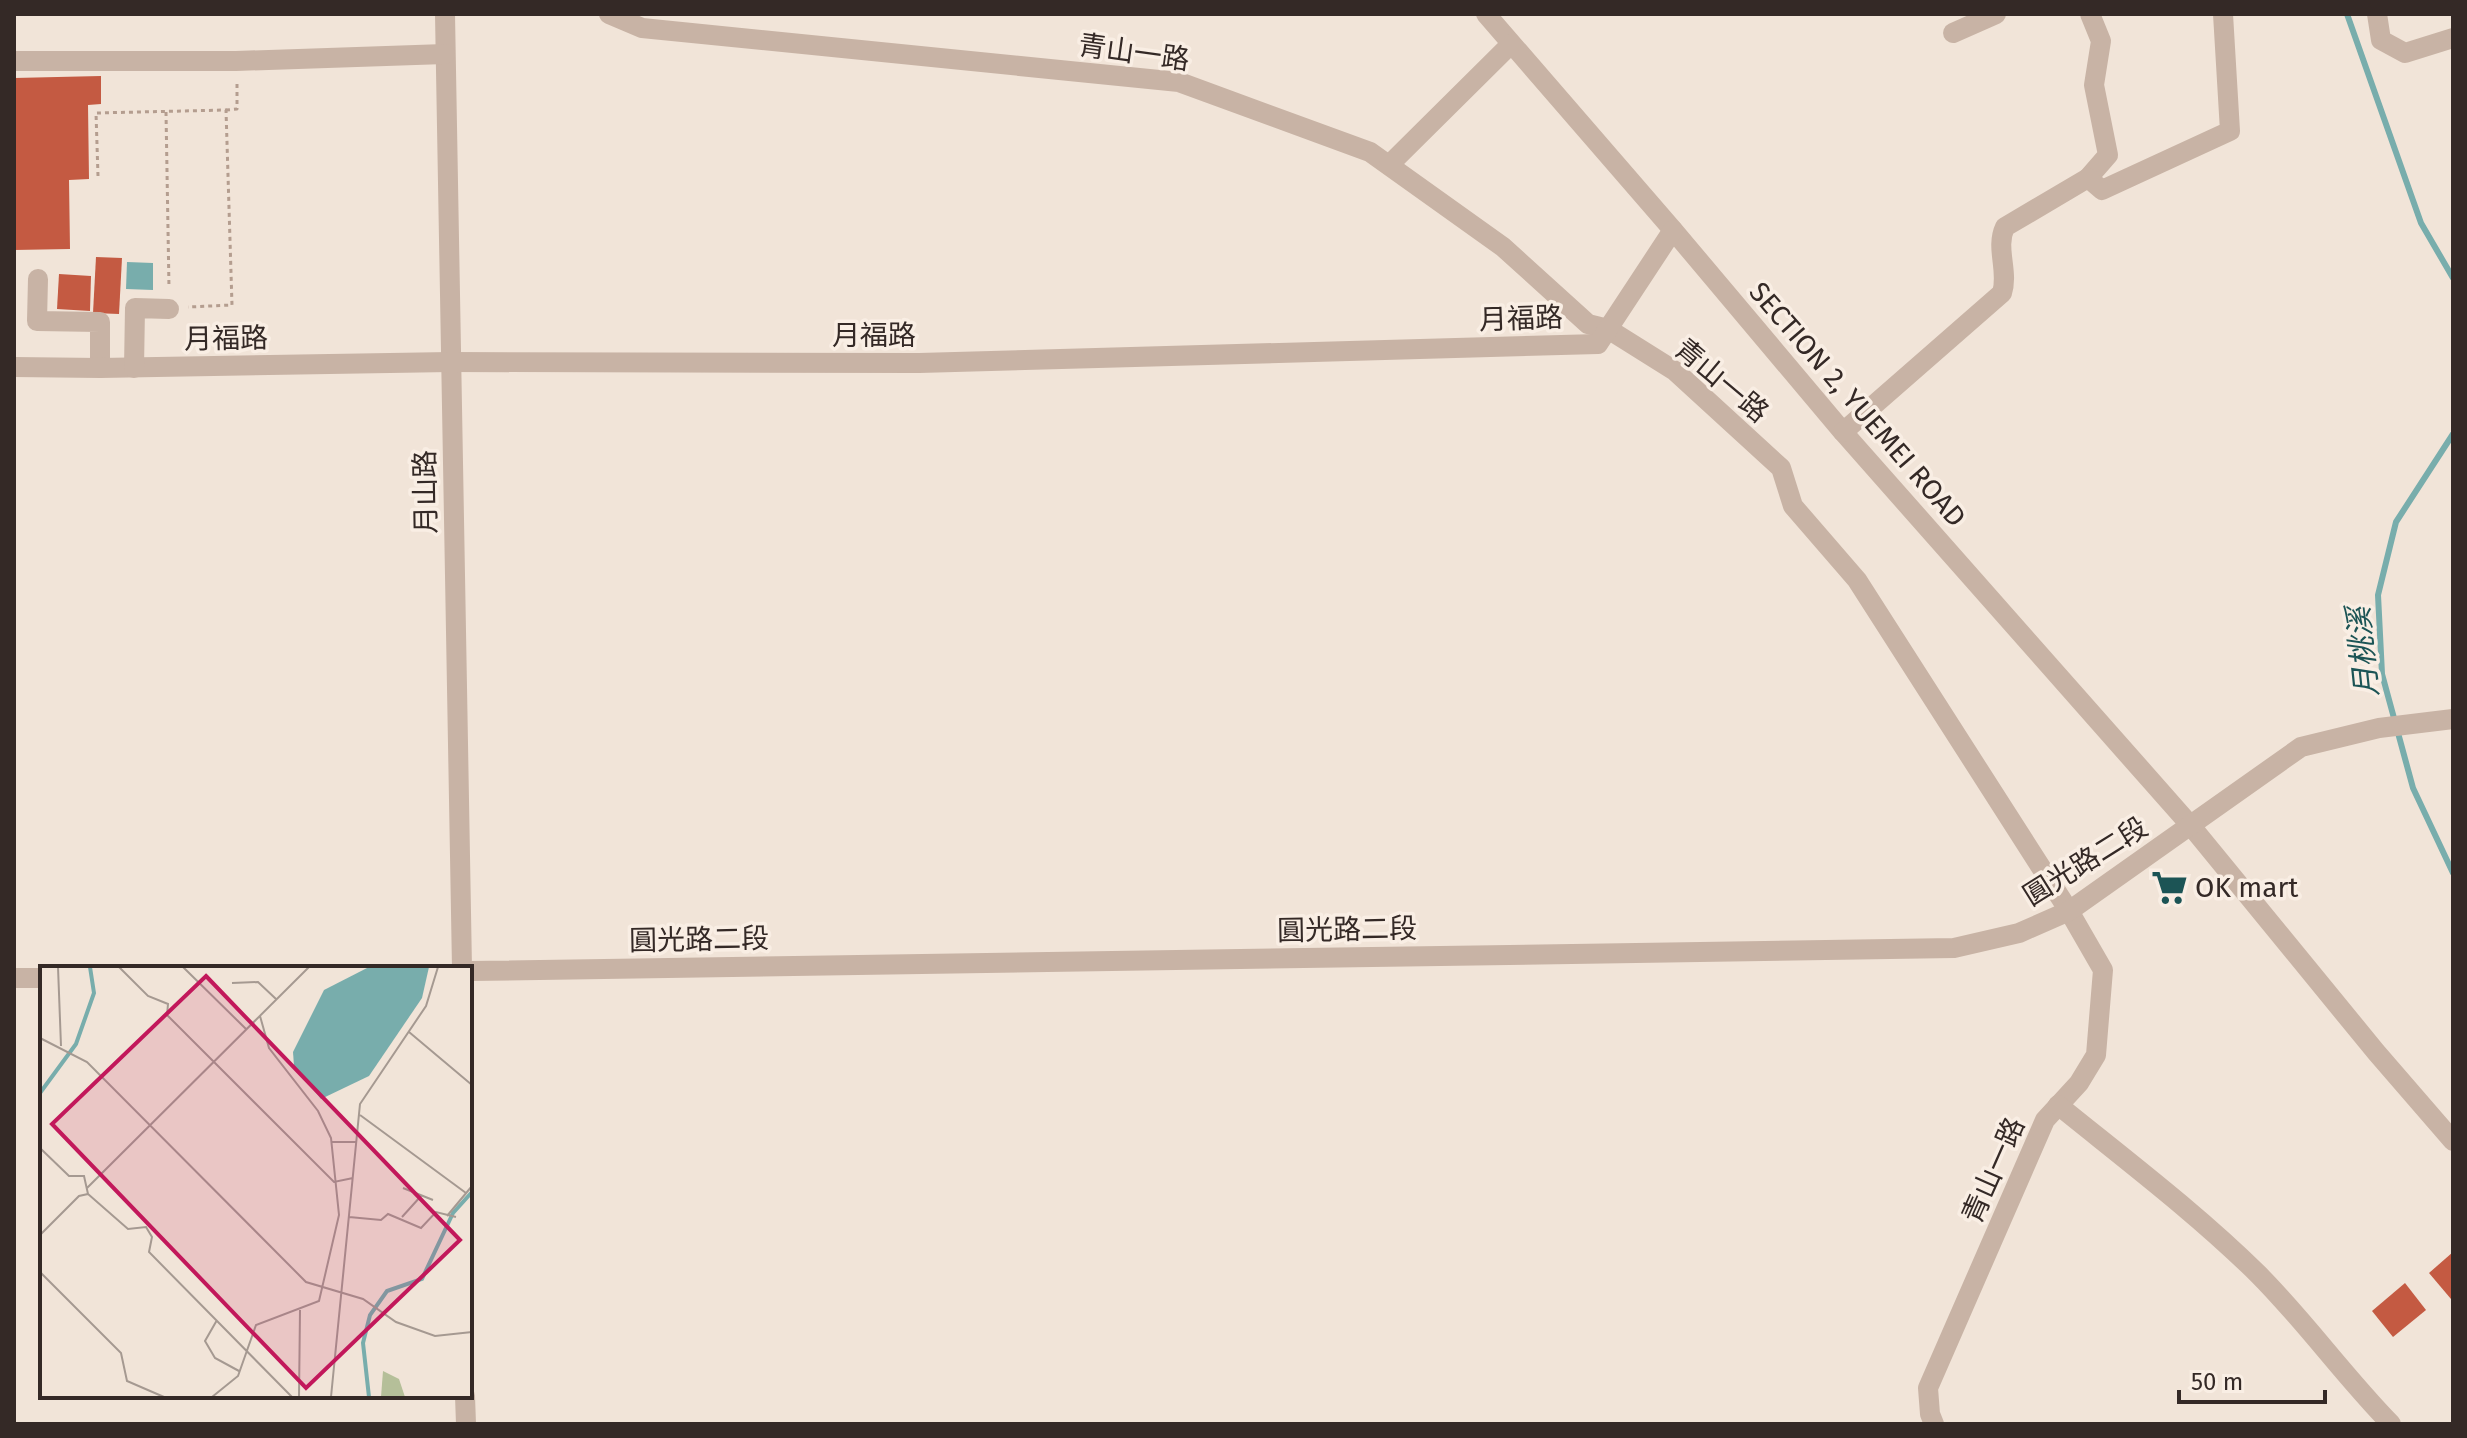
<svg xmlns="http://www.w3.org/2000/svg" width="2467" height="1438" viewBox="0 0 2467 1438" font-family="'Fira Sans','Noto Sans TC',sans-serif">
<rect width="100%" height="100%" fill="#f1e4d8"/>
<path fill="#78adac" d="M 127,262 L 153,263 L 153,290 L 126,289 Z"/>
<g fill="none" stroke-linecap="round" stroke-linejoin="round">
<g stroke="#78adac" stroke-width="6">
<path d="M 2347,14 L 2421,223 L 2453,278"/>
<path d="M 2453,434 L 2396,522 L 2378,595 L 2382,674 L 2413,788 L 2453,873"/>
</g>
</g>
<g fill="#c45a42">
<path d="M 101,76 L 101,104 L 88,105 L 89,179 L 69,180 L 70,249 L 14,250 L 14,78 Z"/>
<path d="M 96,257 L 122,258 L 119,314 L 93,313 Z"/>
<path d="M 59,274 L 91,276 L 90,311 L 57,309 Z"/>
<path d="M 2453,1252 L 2453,1297 L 2451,1299 L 2429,1273 Z"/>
<path d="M 2405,1283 L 2426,1310 L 2393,1337 L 2372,1311 Z"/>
</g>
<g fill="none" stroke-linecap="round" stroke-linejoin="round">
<g stroke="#b49d8f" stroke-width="3" stroke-dasharray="4 4" stroke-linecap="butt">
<path d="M 226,110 L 237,109 L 237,80"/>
<path d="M 166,112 L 169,288"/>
<path d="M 98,176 L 96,113 L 226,110 L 232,305 L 188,307"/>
</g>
<g stroke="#c8b3a5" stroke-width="20">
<path d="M 445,14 L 462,968"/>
<path d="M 609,14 L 642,28 L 1179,82 L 1370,152 L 1503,247 L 1588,324 L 1608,329 L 1675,371 L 1781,468 L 1793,506 L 1857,580 L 2069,911 L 2103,970 L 2096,1055 L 2079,1083 L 2045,1120 L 1928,1388 L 1930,1414 L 1934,1424"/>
<path d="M 1486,14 L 1673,230 L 1843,432 L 2191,826 L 2376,1052 L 2453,1141"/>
<path d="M 2377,14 L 2381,40 L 2405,53 L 2453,38"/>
<path d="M 1953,33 L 1996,14"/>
<path d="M 14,61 L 236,61 L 445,54"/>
<path d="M 1389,165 L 1511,44"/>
<path d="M 2088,178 L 2108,155 L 2094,85 L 2101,41 L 2090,14"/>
<path d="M 38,279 L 37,321 L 100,322 L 100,368"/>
<path d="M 14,367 L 100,368 L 450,362 L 919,363 L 1598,344 L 1673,230"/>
<path d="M 134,368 L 135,308 L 169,309"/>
<path d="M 1843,432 L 2002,293 C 2009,271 1995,248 2005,227 L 2088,178 L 2102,190 L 2230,131 L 2223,14"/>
<path d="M 470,971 L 1954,948 L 2019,933 L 2069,911 L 2301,747 L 2379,728 L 2453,719"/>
<path d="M 14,978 L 42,978"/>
<path d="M 2058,1105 C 2126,1160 2196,1213 2258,1274 C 2305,1321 2344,1376 2391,1424"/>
<path d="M 465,1396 L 466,1424"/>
</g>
</g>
<defs>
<symbol id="supermarket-bare" viewBox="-9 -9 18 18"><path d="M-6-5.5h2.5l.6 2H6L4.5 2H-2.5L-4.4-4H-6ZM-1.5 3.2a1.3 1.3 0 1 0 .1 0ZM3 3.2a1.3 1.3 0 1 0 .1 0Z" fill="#1c5455" stroke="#f9eee4" stroke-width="2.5" paint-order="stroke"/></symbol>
</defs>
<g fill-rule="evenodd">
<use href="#supermarket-bare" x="2144" y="862" width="51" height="51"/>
</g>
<g text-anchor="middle" stroke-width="7" stroke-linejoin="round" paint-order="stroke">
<g font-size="28" fill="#342926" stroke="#f9eee4">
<text transform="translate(1134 52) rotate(8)" y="10">青山一路</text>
<text transform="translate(1521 318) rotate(-2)" y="10">月福路</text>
<text x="874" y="345">月福路</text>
<text transform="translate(226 338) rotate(-1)" y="10">月福路</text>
<text transform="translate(1722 380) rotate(40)" y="10">青山一路</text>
<text transform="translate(1858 404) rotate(49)" y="10">SECTION 2, YUEMEI ROAD</text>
<text transform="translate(425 492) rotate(-91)" y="10">月山路</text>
<text transform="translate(2085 861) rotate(-32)" y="10">圓光路二段</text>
<text transform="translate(1347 929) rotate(-1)" y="10">圓光路二段</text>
<text transform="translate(699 939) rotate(-1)" y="10">圓光路二段</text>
<text transform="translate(1993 1170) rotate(-66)" y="10">青山一路</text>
</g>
<g font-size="28" fill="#342926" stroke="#f9eee4" text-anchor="start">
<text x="2195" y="897">OK mart</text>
</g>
<g font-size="30" font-style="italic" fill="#1c5455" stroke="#f9eee4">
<text transform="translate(2363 652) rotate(-96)" y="10">月桃溪</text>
</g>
</g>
<g transform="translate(40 966)">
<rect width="432" height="432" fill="#f1e4d8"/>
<path d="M 343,405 L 359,413 L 365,431 L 341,431 Z" fill="#b5bf99"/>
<path d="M 329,1 L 389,1 L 382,32 L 329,110 L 281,133 L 254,100 L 253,86 L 284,24 Z" fill="#78adac"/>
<path fill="none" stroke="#78adac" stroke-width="4" d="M 0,127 L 36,78 L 54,27 L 50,1M 329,431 L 323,377 L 330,349 L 347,325 L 382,313 L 413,247 L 432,226"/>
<path fill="none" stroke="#a59991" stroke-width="2" d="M 18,1 L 21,80M 79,1 L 108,30 L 128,38 L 127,49 L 294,216 L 313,212M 143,1 L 206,63M 192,17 L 218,16 L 236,33M 369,66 L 432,119M 0,72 L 47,96 L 266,316 L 323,333 L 356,356 L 395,370 L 432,366M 320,149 L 426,227M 291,176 L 317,176M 0,182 L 29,210 L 44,210 L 48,228 L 88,263 L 106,261 L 112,271 L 109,286 L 252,431M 47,222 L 269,1M 363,222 L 393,234M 407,250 L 432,220M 309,251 L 341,254 L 348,248 L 381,262 L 396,246 L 416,251M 362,251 L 381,230M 0,269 L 39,230 L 48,228M 0,306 L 81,387 L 87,415 L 124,431M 177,354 L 165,375 L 175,392 L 199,405M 172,431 L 198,410 L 216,359 L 279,335 L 299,249 L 291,172 L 278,145 L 229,82 L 220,50M 259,431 L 260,344M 291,431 L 320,138 L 386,40 L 398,1"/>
<path fill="#c2185b" fill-opacity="0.15" stroke="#c2185b" stroke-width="4" d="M 166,10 L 420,274 L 266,422 L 12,158 Z"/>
<rect width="432" height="432" fill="none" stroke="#342926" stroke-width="4"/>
</g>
<rect width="2467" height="1438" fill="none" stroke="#342926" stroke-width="32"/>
<path d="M2179 1390v12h146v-12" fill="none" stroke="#342926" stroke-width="4"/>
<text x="2191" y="1390" font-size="24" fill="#342926" stroke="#f9eee4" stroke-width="6" paint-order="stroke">50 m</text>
</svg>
